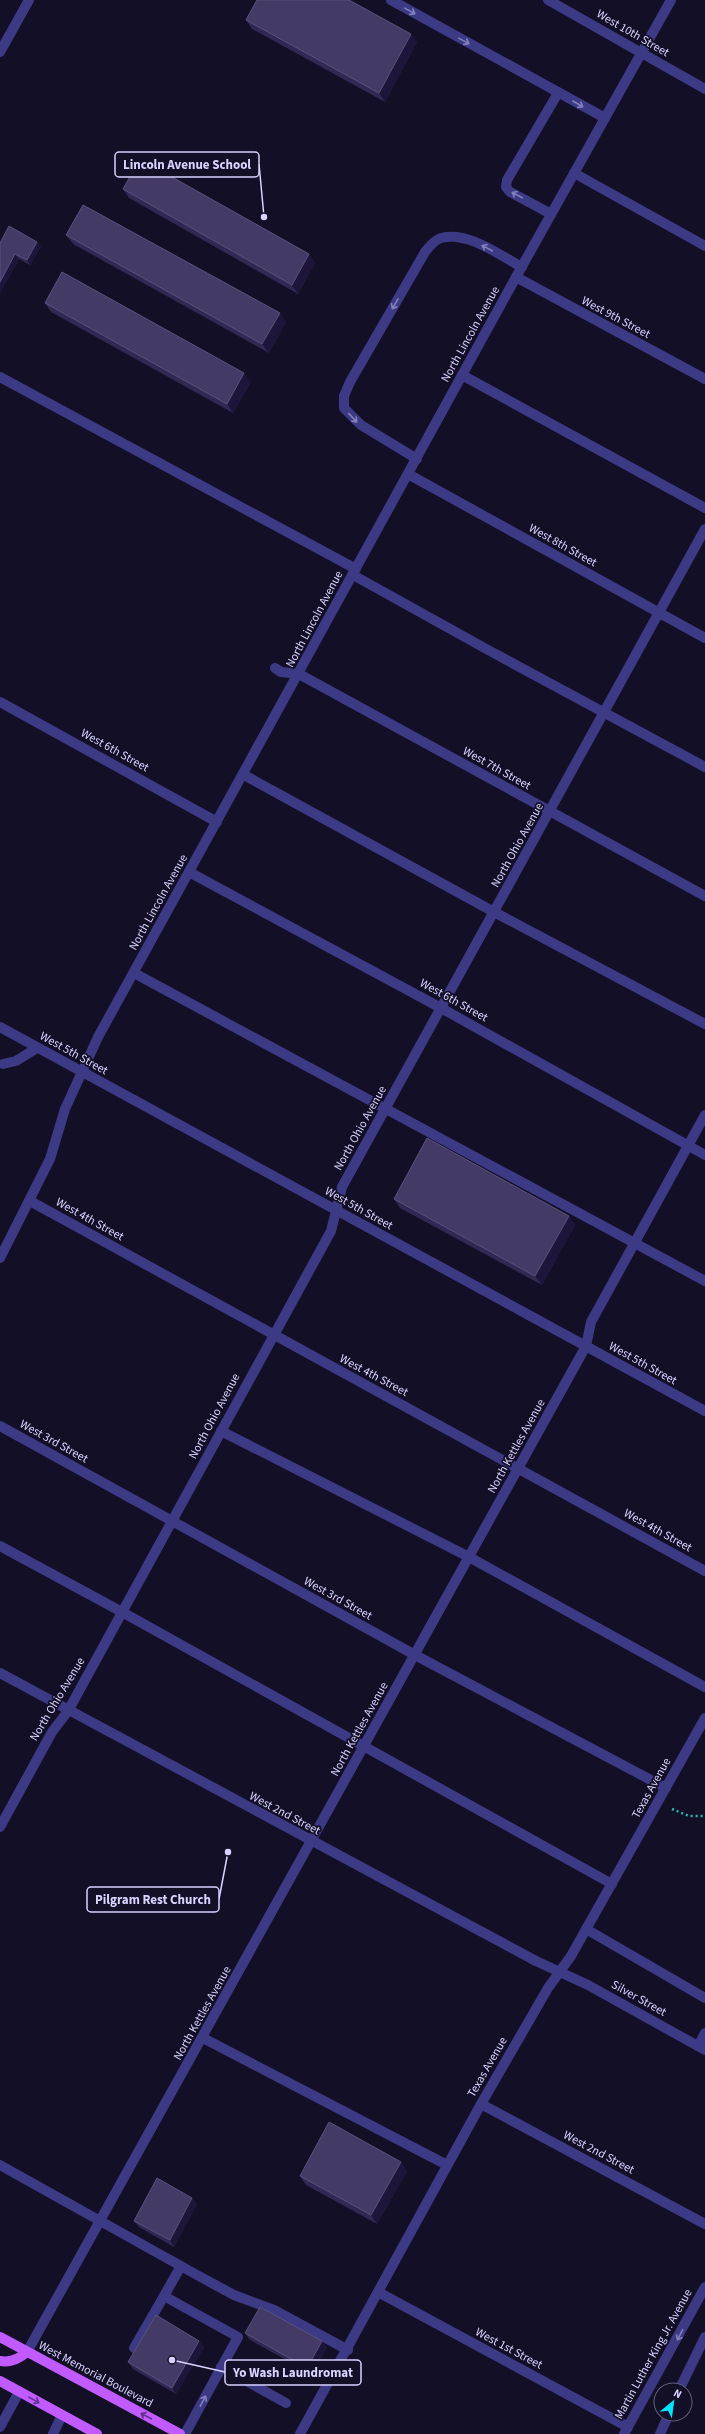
<svg xmlns="http://www.w3.org/2000/svg" width="705" height="2434" viewBox="0 0 705 2434" font-family="'Source Sans 3',sans-serif">
<rect width="100%" height="100%" fill="#130f26"/>
<g fill="none" stroke-linecap="round" stroke-linejoin="round">
<path stroke="#2fb8b0" stroke-width="2.5" stroke-dasharray="2 3" stroke-linecap="butt" d="M 672,1809 L 689,1816 L 705,1816"/>
<g stroke="#3d3a85" stroke-width="10">
<path d="M 391,0 L 605,118"/>
<path d="M 548,0 L 705,89"/>
<path d="M 0,52 L 29,0"/>
<path d="M 574,173 L 705,246"/>
<path d="M 551,214 L 510,192 L 506,187 L 507,180 L 558,93"/>
<path d="M 516,277 L 705,379"/>
<path d="M 462,375 L 705,508"/>
<path d="M 0,377 L 356,569"/>
<path d="M 417,459 L 361,425 L 344,408 L 344,396 L 350,382 L 425,252 C 429,247 434,240 441,238 C 468,231 499,255 522,267"/>
<path d="M 408,474 L 705,638"/>
<path d="M 353,575 L 490,651 L 705,767"/>
<path d="M 275,668 L 281,672 L 299,674 L 705,896"/>
<path d="M 0,702 L 217,822"/>
<path d="M 244,775 L 494,912 L 705,1024"/>
<path d="M 189,872 L 441,1008 L 705,1155"/>
<path d="M 134,973 L 705,1281"/>
<path d="M 0,1027 L 705,1411"/>
<path d="M 3,1064 L 16,1061 L 37,1048"/>
<path d="M 30,1201 L 705,1571"/>
<path d="M 0,1258 L 50,1159 L 65,1109 L 98,1037 L 516,277 L 671,0"/>
<path d="M 0,1426 L 415,1655 L 666,1788"/>
<path d="M 221,1431 L 469,1557 L 705,1687"/>
<path d="M 0,1546 L 122,1612 L 612,1884"/>
<path d="M 0,1673 L 536,1961 L 588,1985 L 705,2050"/>
<path d="M 0,1827 L 52,1732 L 68,1711 L 331,1231 L 342,1187 L 705,529"/>
<path d="M 586,1929 L 705,1998"/>
<path d="M 203,2038 L 447,2165"/>
<path d="M 698,2046 L 705,2033"/>
<path d="M 481,2104 L 705,2224"/>
<path d="M 0,2165 L 197,2275 L 234,2295 L 274,2310 L 348,2350"/>
<path d="M 378,2292 L 628,2427"/>
<path d="M 164,2296 L 181,2266"/>
<path d="M 134,2348 L 164,2296 L 238,2337 L 185,2434"/>
<path d="M 27,2352 L 586,1346 L 591,1322 L 705,1115"/>
<path d="M 221,2367 L 286,2403"/>
<path d="M 679,2390 L 705,2337"/>
<path d="M 0,2427 L 19,2392"/>
<path d="M 53,2434 L 62,2415"/>
<path d="M 300,2434 L 481,2104 L 548,1988 L 571,1956 L 705,1718"/>
<path d="M 624,2434 L 705,2287"/>
<path d="M 660,2434 L 669,2414"/>
</g>
<g stroke="#c25bff" stroke-width="10">
<path d="M 0,2337 L 180,2434"/>
<path d="M 0,2361 C 11,2363 19,2359 27,2352"/>
<path d="M 0,2381 L 97,2434"/>
</g>
</g>
<g fill="#312854">
<path d="M 246,20 L 417,42 L 385,102 L 252,29 Z"/>
<path d="M 123,189 L 309,254 L 315,263 L 298,294 L 129,198 Z"/>
<path d="M 66,235 L 286,322 L 269,353 L 73,244 Z"/>
<path d="M 0,243 L 41,246 L 30,265 L 19,259 L 0,293 Z"/>
<path d="M 45,303 L 251,382 L 233,413 L 51,312 Z"/>
<path d="M 394,1199 L 569,1216 L 575,1225 L 542,1285 L 400,1208 Z"/>
<path d="M 407,2171 L 377,2224 L 306,2185 L 300,2176 Z"/>
<path d="M 197,2204 L 174,2247 L 139,2227 L 134,2221 Z"/>
<path d="M 245,2333 L 327,2347 L 312,2374 L 250,2340 Z"/>
<path d="M 199,2341 L 204,2347 L 176,2394 L 133,2369 L 128,2362 Z"/>
</g>
<g fill="#1d163a">
<path d="M 411,34 L 417,42 L 385,102 L 379,93 Z"/>
<path d="M 37,242 L 41,246 L 30,265 L 27,260 Z"/>
<path d="M 15,254 L 19,259 L 0,293 L 0,282 Z"/>
<path d="M 309,254 L 315,263 L 298,294 L 292,285 Z"/>
<path d="M 280,313 L 286,322 L 269,353 L 262,344 Z"/>
<path d="M 244,373 L 251,382 L 233,413 L 227,404 Z"/>
<path d="M 569,1216 L 575,1225 L 542,1285 L 535,1276 Z"/>
<path d="M 401,2162 L 407,2171 L 377,2224 L 371,2215 Z"/>
<path d="M 192,2198 L 197,2204 L 174,2247 L 170,2240 Z"/>
<path d="M 199,2341 L 204,2347 L 176,2394 L 172,2388 Z"/>
<path d="M 322,2341 L 327,2347 L 312,2374 L 307,2368 Z"/>
</g>
<g fill="#433a66" stroke="#5a527e">
<path d="M 257,0 L 349,0 L 411,34 L 379,93 L 246,20 Z"/>
<path d="M 140,159 L 309,254 L 292,285 L 123,189 Z"/>
<path d="M 83,205 L 280,313 L 262,344 L 66,235 Z"/>
<path d="M 9,226 L 37,242 L 27,260 L 15,254 L 0,282 L 0,243 Z"/>
<path d="M 62,272 L 244,373 L 227,404 L 45,303 Z"/>
<path d="M 427,1138 L 569,1216 L 535,1276 L 394,1199 Z"/>
<path d="M 329,2122 L 401,2162 L 371,2215 L 300,2176 Z"/>
<path d="M 157,2178 L 192,2198 L 170,2240 L 134,2221 Z"/>
<path d="M 260,2307 L 322,2341 L 307,2368 L 245,2333 Z"/>
<path d="M 156,2315 L 199,2341 L 172,2388 L 128,2362 Z"/>
</g>
<defs><path id="oneway-shaft" d="M-6 0H5M1.5-3L5.5 0L1.5 3" fill="none" stroke-width="1.6" stroke-linecap="round" stroke-linejoin="round"/></defs>
<g stroke="#837fbc">
<use href="#oneway-shaft" transform="translate(410 11) rotate(29)"/>
<use href="#oneway-shaft" transform="translate(464 41) rotate(29)"/>
<use href="#oneway-shaft" transform="translate(578 104) rotate(30)"/>
<use href="#oneway-shaft" transform="translate(517 195) rotate(-152)"/>
<use href="#oneway-shaft" transform="translate(487 248) rotate(-152)"/>
<use href="#oneway-shaft" transform="translate(395 304) rotate(120)"/>
<use href="#oneway-shaft" transform="translate(353 418) rotate(47)"/>
<use href="#oneway-shaft" transform="translate(680 2335) rotate(117)"/>
<use href="#oneway-shaft" transform="translate(203 2401) rotate(-62)"/>
</g>
<g stroke="#623188">
<use href="#oneway-shaft" transform="translate(34 2400) rotate(29)"/>
<use href="#oneway-shaft" transform="translate(146 2416) rotate(-152)"/>
</g>
<g text-anchor="middle" stroke-width="3.5" stroke-linejoin="round" paint-order="stroke">
<g font-size="12" fill="#d9d4ff" stroke="#130f26">
<text transform="translate(633 33) rotate(30)" y="4">West 10th Street</text>
<text transform="translate(616 317) rotate(28)" y="4">West 9th Street</text>
<text transform="translate(470 334) rotate(-61)" y="4">North Lincoln Avenue</text>
<text transform="translate(563 545) rotate(29)" y="4">West 8th Street</text>
<text transform="translate(314 619) rotate(-62)" y="4">North Lincoln Avenue</text>
<text transform="translate(115 750) rotate(29)" y="4">West 6th Street</text>
<text transform="translate(497 768) rotate(29)" y="4">West 7th Street</text>
<text transform="translate(517 845) rotate(-61)" y="4">North Ohio Avenue</text>
<text transform="translate(158 902) rotate(-61)" y="4">North Lincoln Avenue</text>
<text transform="translate(454 1000) rotate(29)" y="4">West 6th Street</text>
<text transform="translate(74 1053) rotate(29)" y="4">West 5th Street</text>
<text transform="translate(360 1128) rotate(-61)" y="4">North Ohio Avenue</text>
<text transform="translate(359 1208) rotate(29)" y="4">West 5th Street</text>
<text transform="translate(90 1219) rotate(29)" y="4">West 4th Street</text>
<text transform="translate(643 1363) rotate(29)" y="4">West 5th Street</text>
<text transform="translate(374 1375) rotate(28)" y="4">West 4th Street</text>
<text transform="translate(214 1416) rotate(-62)" y="4">North Ohio Avenue</text>
<text transform="translate(54 1441) rotate(29)" y="4">West 3rd Street</text>
<text transform="translate(516 1446) rotate(-61)" y="4">North Kettles Avenue</text>
<text transform="translate(658 1530) rotate(29)" y="4">West 4th Street</text>
<text transform="translate(338 1598) rotate(29)" y="4">West 3rd Street</text>
<text transform="translate(57 1699) rotate(-59)" y="4">North Ohio Avenue</text>
<text transform="translate(359 1729) rotate(-61)" y="4">North Kettles Avenue</text>
<text transform="translate(651 1788) rotate(-61)" y="4">Texas Avenue</text>
<text transform="translate(285 1813) rotate(28)" y="4">West 2nd Street</text>
<text transform="translate(639 1998) rotate(29)" y="4">Silver Street</text>
<text transform="translate(202 2013) rotate(-61)" y="4">North Kettles Avenue</text>
<text transform="translate(487 2067) rotate(-60)" y="4">Texas Avenue</text>
<text transform="translate(599 2152) rotate(28)" y="4">West 2nd Street</text>
<text transform="translate(509 2348) rotate(28)" y="4">West 1st Street</text>
<text transform="translate(653 2354) rotate(-61)" y="4">Martin Luther King Jr. Avenue</text>
<text transform="translate(96 2374) rotate(28)" y="4">West Memorial Boulevard</text>
</g>
</g>
<path fill="none" stroke="#d9d4ff" stroke-width="1.5" d="M264 217L259 164M228 1852L219 1899M172 2360L225 2372"/>
<g fill="#d9d4ff" stroke="#130f26" stroke-width="1.5">
<circle cx="264" cy="217" r="4"/>
<circle cx="228" cy="1852" r="4"/>
<circle cx="172" cy="2360" r="4"/>
</g>
<g fill="#130f26" stroke="#d9d4ff" stroke-width="1.5">
<rect x="115" y="152" width="144" height="25" rx="4"/>
<rect x="87" y="1887" width="132" height="25" rx="4"/>
<rect x="225" y="2360" width="136" height="25" rx="4"/>
</g>
<g font-size="13" text-anchor="middle" font-weight="bold" fill="#d9d4ff">
<text x="187" y="169">Lincoln Avenue School</text>
<text x="153" y="1904">Pilgram Rest Church</text>
<text x="293" y="2377">Yo Wash Laundromat</text>
</g>
<g transform="translate(673 2402) rotate(29)"><circle r="19" fill="#130f26" stroke="#625e7d"/>
<path d="M0-3L7 15L0 10L-7 15Z" fill="#00e5ff"/>
<text y="-6" font-size="11" font-weight="bold" text-anchor="middle" fill="#d9d4ff">N</text>
</g>
</svg>
